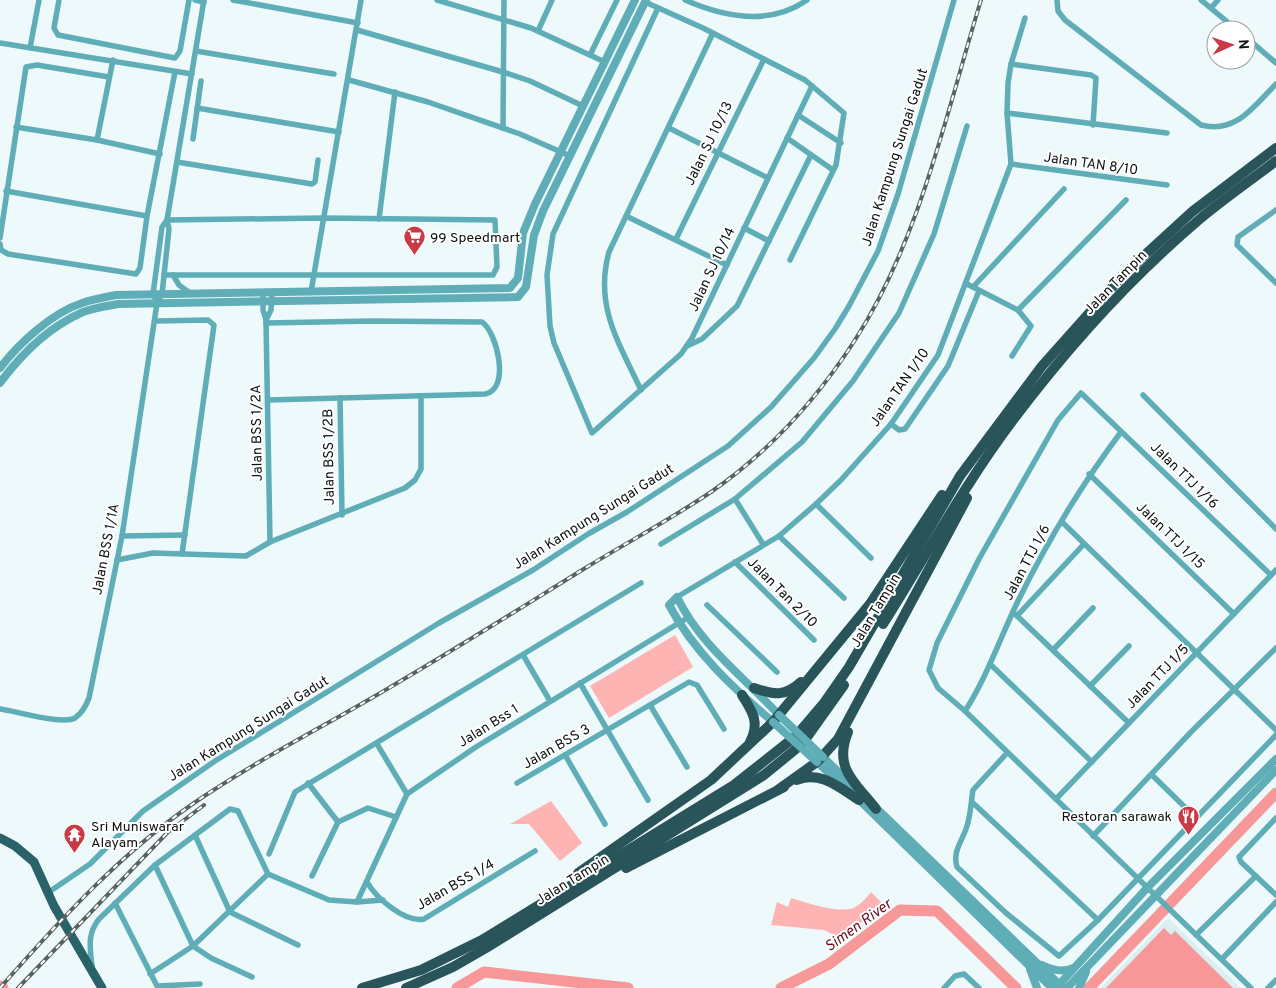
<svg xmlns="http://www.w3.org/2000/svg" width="1276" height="988" viewBox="0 0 1276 988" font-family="Overpass,sans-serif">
<rect width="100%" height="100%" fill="#edf9fb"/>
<path fill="#daeff2" d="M 1168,918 L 1241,988 L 1101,988 Z"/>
<g fill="#fdb4b3">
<path d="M 675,635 L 693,667 L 609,718 L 590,686 Z"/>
<path d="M 551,801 L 582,843 L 560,861 L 529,824 L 510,824 Z"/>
<path d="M 871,892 L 883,904 L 842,939 L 824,930 L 771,925 L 777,902 L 788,907 L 791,898 C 805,902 844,916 857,906 C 862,903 867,897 871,892 Z"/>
</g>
<path fill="#f79797" d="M 1164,928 L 1171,935 L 1175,931 L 1233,988 L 1106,988 Z"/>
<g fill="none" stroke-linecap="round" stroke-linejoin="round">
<g stroke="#f79797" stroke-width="11">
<path d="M 0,986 L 3,988"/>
<path d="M 457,988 L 484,972 L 628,988"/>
<path d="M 781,988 L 829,964 L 900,910 L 937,911 L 1016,988"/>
<path d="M 1089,988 L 1276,793"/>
</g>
<g stroke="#5fadb7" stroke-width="5.5">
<path d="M 59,0 L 54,28 L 58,35 L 175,58 L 180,51 L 189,0"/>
<path d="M 195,0 L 204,2"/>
<path d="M 233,0 L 358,23"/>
<path d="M 437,0 L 531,28 L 605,62"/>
<path d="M 685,0 C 724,17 770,26 807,0"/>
<path d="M 1057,0 L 1058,11 L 1065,20 L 1201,125 C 1236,134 1253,107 1276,84"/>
<path d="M 1201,0 L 1237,30"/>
<path d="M 645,2 L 703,28 L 805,80 L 844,113 L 836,165 L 790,260"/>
<path d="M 658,8 L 553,234 L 547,275 L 550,326 L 554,343 L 592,433 L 681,354 L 692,338 L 812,86"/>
<path d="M 1211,8 L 1218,0"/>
<path d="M 357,30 L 503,72 L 530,81 L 583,106"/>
<path d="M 538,31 L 552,0"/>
<path d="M 1246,37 L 1276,63"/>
<path d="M 0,43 L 192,74"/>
<path d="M 30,48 L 39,0"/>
<path d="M 196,51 L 334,74"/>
<path d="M 590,55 L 617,0"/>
<path d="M 1011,64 L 1091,75 L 1096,78 L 1093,125"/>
<path d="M 349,80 L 428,102 L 520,134 L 570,156"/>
<path d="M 197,108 L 339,132"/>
<path d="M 1007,113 L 1167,133"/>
<path d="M 798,115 L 841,143"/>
<path d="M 16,127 L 97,140 L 160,154"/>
<path d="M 503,128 L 504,0"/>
<path d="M 669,128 L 768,178"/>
<path d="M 787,138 L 833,170"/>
<path d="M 193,139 L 201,81"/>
<path d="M 97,140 L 113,60"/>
<path d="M 177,162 L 312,184 L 315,182 L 318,160"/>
<path d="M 1011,164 L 1167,185"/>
<path d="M 6,191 L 147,216"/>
<path d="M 1276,210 L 1238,237 L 1237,245 L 1276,283"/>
<path d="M 626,216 L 727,265"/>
<path d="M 379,219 L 395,92"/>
<path d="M 744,228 L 769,241"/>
<path d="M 0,238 L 26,67 L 37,65 L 109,77"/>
<path d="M 676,239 L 764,59"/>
<path d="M 0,244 L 1,250 L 8,254 L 136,274 L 140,268 L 147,216 L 175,72"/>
<path d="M 164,275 L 493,275 L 497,267 L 495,220 L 324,218 L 167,220"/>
<path d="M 173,275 L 179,285 L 190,293"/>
<path d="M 967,284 L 1018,310 L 1126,200"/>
<path d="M 973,287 L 1064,189"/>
<path d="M 263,292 L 263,310 L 266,320 L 271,310 L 272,292"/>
<path d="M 311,292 L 361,0"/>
<path d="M 155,298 L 153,294 L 162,227 L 167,220"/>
<path d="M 155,321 L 208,320 L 214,325 L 182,554"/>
<path d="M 266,322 L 270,542"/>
<path d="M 266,323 L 372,321 L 482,322 C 497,332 511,390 485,394 L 268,400"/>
<path d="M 687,346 L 702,339 L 737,306 L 811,155"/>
<path d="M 1012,356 L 1031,326 L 1018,310"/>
<path d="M 641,390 C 619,343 594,306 609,252 L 713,33"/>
<path d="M 1143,395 L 1276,529"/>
<path d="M 340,398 L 342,515"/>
<path d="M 891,424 L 899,430 L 905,429 L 948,366 L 979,291"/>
<path d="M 1089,474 L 1234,614"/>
<path d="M 735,499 L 763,544"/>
<path d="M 816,504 L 871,558"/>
<path d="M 1062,522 L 1276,730"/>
<path d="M 122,536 L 185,535"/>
<path d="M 779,536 L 844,598"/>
<path d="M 661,544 L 735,499 L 802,442 L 853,381 L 899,313 L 934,234 L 967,126"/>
<path d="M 117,560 L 153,553 L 246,556 L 270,542 L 405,488 L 415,480 L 421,469 L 421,396"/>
<path d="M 735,562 L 814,640"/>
<path d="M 677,597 L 779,536 L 816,504 L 841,480 L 891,424 L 938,355 L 1011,164 L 1007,113 L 1008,83 L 1011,64 L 1025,18"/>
<path d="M 707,605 L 777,672"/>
<path d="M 1013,612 L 1129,723"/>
<path d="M 1017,616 L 1084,544"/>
<path d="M 1053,650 L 1093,608"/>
<path d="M 523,655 L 550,701"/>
<path d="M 990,664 L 1092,762"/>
<path d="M 580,683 L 648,800"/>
<path d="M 1090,686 L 1129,646"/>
<path d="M 650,705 L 687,767"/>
<path d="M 0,709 C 16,711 62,725 75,718 C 82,713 86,706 89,698 L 122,536 L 157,303 L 162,294 L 169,229 L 167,220 L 204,0"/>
<path d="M 965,711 C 987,677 1000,638 1018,601 C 1047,542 1082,484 1121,432"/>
<path d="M 377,744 L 407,794"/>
<path d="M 1007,753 L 973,790 C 971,802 971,813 967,826 C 963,840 952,851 957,867 L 1006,913 L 1059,956 L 1098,920 L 1276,735"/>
<path d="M 565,755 L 605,824"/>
<path d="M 1152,775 L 1196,818"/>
<path d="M 308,783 L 338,822"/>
<path d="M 517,783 L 689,682 L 697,685 L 724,729"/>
<path d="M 1056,799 L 1276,570"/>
<path d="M 973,803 L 1098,920"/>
<path d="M 1276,818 L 1239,857 L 1241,862 L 1276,895"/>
<path d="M 195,835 L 230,912 L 298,945"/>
<path d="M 1093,836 L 1191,732 L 1276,648"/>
<path d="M 269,854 L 295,792 L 641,583"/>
<path d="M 155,865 L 193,946 L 211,958 L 252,977"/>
<path d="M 312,876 L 338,822 L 368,808 L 396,817"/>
<path d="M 367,882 C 376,898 405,923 424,919 L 535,851"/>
<path d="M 49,892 L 90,864 L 143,811 L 215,761 L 439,623 L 533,570 L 588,534 L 627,512 L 728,446 L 771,407 L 814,358 L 835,329 L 849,306 L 878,251 L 898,194 L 954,0"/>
<path d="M 357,902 L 407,794 L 476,747 L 687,618"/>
<path d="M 115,903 L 157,986 L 200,984"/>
<path d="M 1196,935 L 1256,876"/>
<path d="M 1222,959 L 1276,902"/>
<path d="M 92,966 C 90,948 87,934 99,919 L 155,865 L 230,809 L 238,811 L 268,874 L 329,900 L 357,902 L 383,900"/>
<path d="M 150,974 L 193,946 L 268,874"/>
<path d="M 944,988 L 955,976 L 964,974 L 979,988"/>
<path d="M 1251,988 L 965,711 L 938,688 L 929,670 L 937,643 L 979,559 L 1058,420 L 1081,393 L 1271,575"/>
<path d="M 1268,988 L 1276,980"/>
</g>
<g stroke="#5fadb7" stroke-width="8">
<path d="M 0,368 C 19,343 52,313 82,303 C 93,299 105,297 116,295 L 510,288 L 518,278 L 523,233 L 535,204 L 635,0"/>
<path d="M 0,383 C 22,353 49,327 83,312 C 93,308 107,306 118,304 L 518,297 L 526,287 L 534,235 L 543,211 L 646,0"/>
<path d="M 773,722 C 733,688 694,652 669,605 L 677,597 C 700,645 744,677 779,715"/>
<path d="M 823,757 L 854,787"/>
<path d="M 817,762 L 844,787"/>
<path d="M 857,798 L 1052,988"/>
<path d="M 873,805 L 1063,988"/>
<path d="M 1042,965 C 1052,970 1063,973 1073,968"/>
<path d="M 1030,969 L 1037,988"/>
<path d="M 1057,987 L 1147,888 L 1276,759"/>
<path d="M 1067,988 L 1276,770"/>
<path d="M 1079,988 L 1086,972"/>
</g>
<path stroke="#296269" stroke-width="9" d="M 0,838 L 15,846 L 34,862 L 54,906 L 102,988"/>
<g stroke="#295459" stroke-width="10">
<path d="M 883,624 C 926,556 964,485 1013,420 C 1068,347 1131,277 1201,218 C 1225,198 1251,180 1276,161"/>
<path d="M 754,688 C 774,695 785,697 801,682"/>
<path d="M 742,695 C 753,712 760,723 750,742"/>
<path d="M 848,732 C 833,768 855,782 876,809"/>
<path d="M 797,780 C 820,770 840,788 859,800"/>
<path d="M 779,789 L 817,762 L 838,739 L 967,498"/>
<path d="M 626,868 L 784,787"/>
<path d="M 578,873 L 711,780 L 773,722 L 870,604 L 942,495"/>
<path d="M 362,988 L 421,970 L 482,940 L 734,785 L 796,736 L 824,703 L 849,667 L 960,476 L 1042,366 L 1124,274 L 1193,211 L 1276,148"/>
<path d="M 406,988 L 453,967 L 486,948 L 764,775 L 802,744 L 844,685"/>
</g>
<defs>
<g id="rail">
<path d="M 0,988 C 59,921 121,853 194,803 C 254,762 319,729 382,692 C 451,652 519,609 587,567 C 628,542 671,519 711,492 C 769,452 817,399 855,340 C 920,239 946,114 981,0"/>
<path d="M 18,988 L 167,833 L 204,805"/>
</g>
</defs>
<use href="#rail" stroke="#5a6161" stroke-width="4"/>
<use href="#rail" stroke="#fff" stroke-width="2" stroke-dasharray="5.5" stroke-linecap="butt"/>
<g stroke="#5fadb7" stroke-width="8">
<path d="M 779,715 L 823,757"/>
<path d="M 773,722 L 817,762"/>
</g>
</g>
<defs>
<symbol id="supermarket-pin" viewBox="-11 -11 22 30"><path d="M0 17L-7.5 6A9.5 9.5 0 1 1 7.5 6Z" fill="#c93946" stroke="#fff"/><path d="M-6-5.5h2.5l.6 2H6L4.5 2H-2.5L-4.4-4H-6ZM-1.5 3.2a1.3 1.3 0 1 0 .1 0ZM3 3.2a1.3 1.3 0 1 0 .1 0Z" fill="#fff"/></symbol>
<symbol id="restaurant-pin" viewBox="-11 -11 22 30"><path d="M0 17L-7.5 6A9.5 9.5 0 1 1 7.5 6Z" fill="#c93946" stroke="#fff"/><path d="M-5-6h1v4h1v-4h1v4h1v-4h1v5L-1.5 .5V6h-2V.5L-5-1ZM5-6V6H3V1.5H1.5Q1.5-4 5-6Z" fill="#fff"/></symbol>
<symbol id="temple-pin" viewBox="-11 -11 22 30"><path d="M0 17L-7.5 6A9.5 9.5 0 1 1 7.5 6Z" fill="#c93946" stroke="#fff"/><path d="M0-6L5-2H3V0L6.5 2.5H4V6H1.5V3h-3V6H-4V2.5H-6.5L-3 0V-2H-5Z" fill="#fff"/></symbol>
</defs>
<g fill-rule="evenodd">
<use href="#supermarket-pin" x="402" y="224" width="25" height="34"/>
<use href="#restaurant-pin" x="1176" y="804" width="25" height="34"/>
<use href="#temple-pin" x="62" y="822" width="25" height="34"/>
</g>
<g text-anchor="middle" stroke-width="4" stroke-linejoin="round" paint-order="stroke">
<g font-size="14" fill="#0d1111" stroke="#fff">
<text transform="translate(708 143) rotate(-64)" y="5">Jalan SJ 10/13</text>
<text transform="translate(894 157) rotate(-72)" y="5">Jalan Kampung Sungai Gadut</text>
<text transform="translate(1091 163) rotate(8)" y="5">Jalan TAN 8/10</text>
<text transform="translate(711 269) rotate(-65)" y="5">Jalan SJ 10/14</text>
<text transform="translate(1115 282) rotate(-46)" y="5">Jalan Tampin</text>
<text transform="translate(899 387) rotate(-55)" y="5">Jalan TAN 1/10</text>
<text transform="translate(256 433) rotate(-91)" y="5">Jalan BSS 1/2A</text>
<text transform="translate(328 457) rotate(-91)" y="5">Jalan BSS 1/2B</text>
<text transform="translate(1185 475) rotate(44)" y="5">Jalan TTJ 1/16</text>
<text transform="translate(593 516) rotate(-32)" y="5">Jalan Kampung Sungai Gadut</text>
<text transform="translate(1171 535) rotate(44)" y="5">Jalan TTJ 1/15</text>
<text transform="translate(105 549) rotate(-79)" y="5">Jalan BSS 1/1A</text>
<text transform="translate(1026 562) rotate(-62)" y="5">Jalan TTJ 1/6</text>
<text transform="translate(783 592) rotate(45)" y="5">Jalan Tan 2/10</text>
<text transform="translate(875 610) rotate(-59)" y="5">Jalan Tampin</text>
<text transform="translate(1157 676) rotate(-46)" y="5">Jalan TTJ 1/5</text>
<text transform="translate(488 725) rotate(-32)" y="5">Jalan Bss 1</text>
<text transform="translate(248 728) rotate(-32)" y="5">Jalan Kampung Sungai Gadut</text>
<text transform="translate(556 746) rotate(-30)" y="5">Jalan BSS 3</text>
<text transform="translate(572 879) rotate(-32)" y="5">Jalan Tampin</text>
<text transform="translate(455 884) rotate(-30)" y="5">Jalan BSS 1/4</text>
</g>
<g font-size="14" fill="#0d1111" stroke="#fff" text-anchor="start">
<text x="430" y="242">99 Speedmart</text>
<text x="1172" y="821" text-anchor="end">Restoran sarawak</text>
<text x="91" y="831">Sri Muniswarar<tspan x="91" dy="16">Alayam</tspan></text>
</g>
<g font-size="15" font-style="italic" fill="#65101b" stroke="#fff">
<text transform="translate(858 925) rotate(-36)" y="5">Simen River</text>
</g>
</g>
<g transform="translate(1231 45) rotate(87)"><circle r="24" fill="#ffffff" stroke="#9ea0a0"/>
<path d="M0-4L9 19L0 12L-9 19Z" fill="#c93946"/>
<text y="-8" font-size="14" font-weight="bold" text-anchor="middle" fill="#0d1111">N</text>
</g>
</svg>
